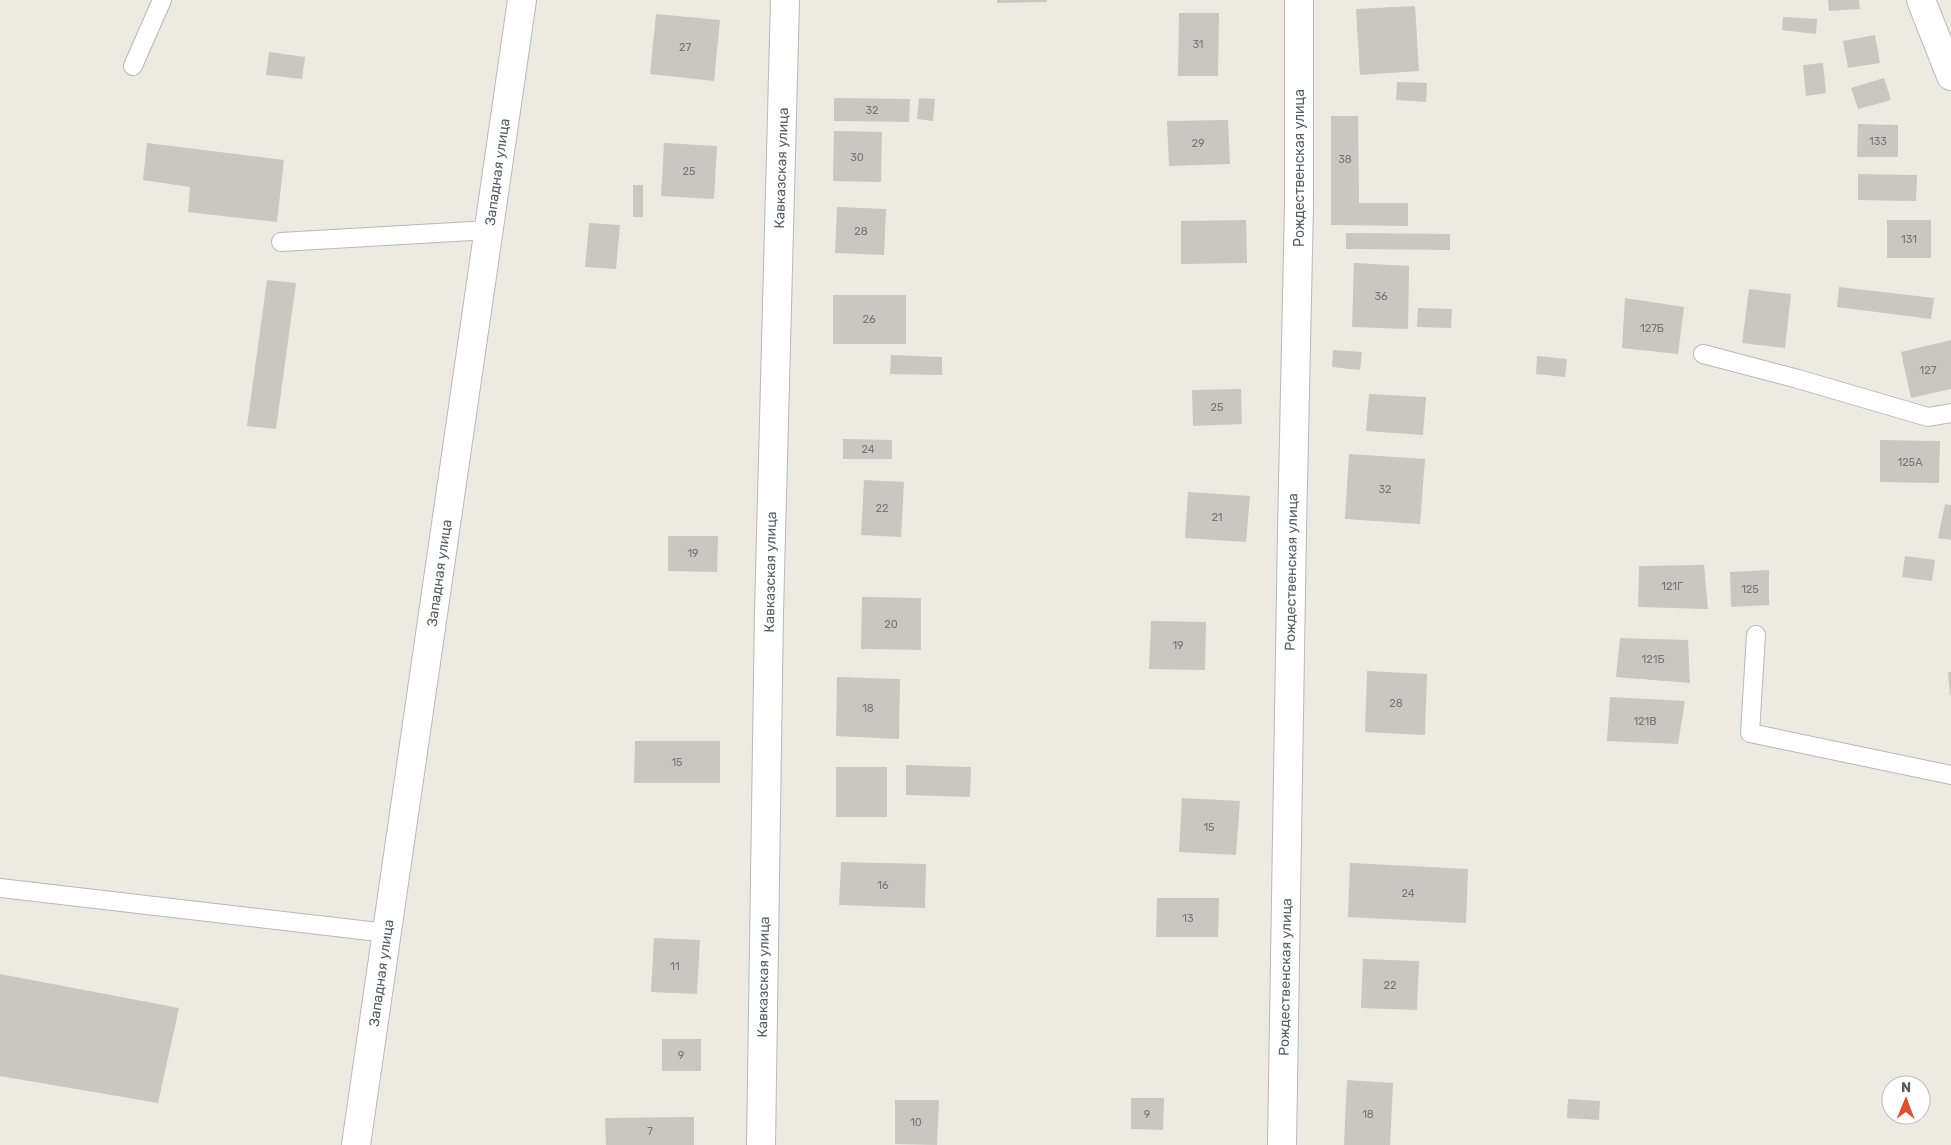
<svg xmlns="http://www.w3.org/2000/svg" width="1951" height="1145" viewBox="0 0 1951 1145" font-family="Rubik,sans-serif">
<rect width="100%" height="100%" fill="#eceae1"/>
<g fill="#c9c7c0">
<path d="M 997,0 L 1047,0 L 1047,2 L 997,3 Z"/>
<path d="M 1828,0 L 1859,0 L 1860,9 L 1829,11 Z"/>
<path d="M 1415,6 L 1419,71 L 1360,75 L 1356,9 Z"/>
<path d="M 1179,13 L 1219,13 L 1218,76 L 1178,76 Z"/>
<path d="M 656,14 L 720,20 L 714,81 L 650,74 Z"/>
<path d="M 1783,17 L 1817,19 L 1816,34 L 1782,30 Z"/>
<path d="M 1875,35 L 1880,63 L 1848,68 L 1843,41 Z"/>
<path d="M 269,52 L 305,57 L 302,79 L 266,75 Z"/>
<path d="M 1823,63 L 1826,93 L 1806,96 L 1803,65 Z"/>
<path d="M 1884,78 L 1891,100 L 1858,109 L 1851,88 Z"/>
<path d="M 1397,82 L 1427,83 L 1426,102 L 1396,100 Z"/>
<path d="M 834,98 L 910,99 L 909,122 L 834,121 Z"/>
<path d="M 919,98 L 935,99 L 933,121 L 917,119 Z"/>
<path d="M 1331,116 L 1358,116 L 1359,203 L 1408,203 L 1408,226 L 1331,225 Z"/>
<path d="M 1228,120 L 1230,164 L 1169,166 L 1167,121 Z"/>
<path d="M 1858,124 L 1898,125 L 1898,157 L 1857,157 Z"/>
<path d="M 834,131 L 882,132 L 881,182 L 833,181 Z"/>
<path d="M 147,143 L 284,160 L 277,222 L 188,212 L 190,187 L 143,180 Z"/>
<path d="M 664,143 L 717,146 L 714,199 L 661,196 Z"/>
<path d="M 1858,174 L 1917,175 L 1916,201 L 1858,200 Z"/>
<rect x="633" y="185" width="10" height="32"/>
<path d="M 837,207 L 886,209 L 884,255 L 835,253 Z"/>
<path d="M 1246,220 L 1247,263 L 1181,264 L 1181,221 Z"/>
<rect x="1887" y="220" width="44" height="38"/>
<path d="M 589,223 L 620,225 L 616,269 L 585,267 Z"/>
<path d="M 1346,233 L 1450,234 L 1450,250 L 1346,249 Z"/>
<path d="M 1354,263 L 1409,266 L 1408,329 L 1352,327 Z"/>
<path d="M 267,280 L 296,283 L 276,429 L 247,426 Z"/>
<path d="M 1839,287 L 1934,298 L 1931,319 L 1837,307 Z"/>
<path d="M 1749,289 L 1791,294 L 1785,348 L 1742,343 Z"/>
<rect x="833" y="295" width="73" height="49"/>
<path d="M 1625,298 L 1684,307 L 1678,354 L 1622,348 Z"/>
<path d="M 1418,308 L 1452,309 L 1451,328 L 1417,327 Z"/>
<path d="M 1951,340 L 1951,389 L 1911,398 L 1901,352 Z"/>
<path d="M 1333,350 L 1362,352 L 1360,370 L 1332,367 Z"/>
<path d="M 891,355 L 942,357 L 942,375 L 890,374 Z"/>
<path d="M 1537,356 L 1567,359 L 1565,377 L 1536,374 Z"/>
<path d="M 1241,389 L 1242,424 L 1193,426 L 1192,390 Z"/>
<path d="M 1369,394 L 1426,397 L 1423,435 L 1366,431 Z"/>
<path d="M 843,439 L 892,440 L 892,459 L 843,459 Z"/>
<path d="M 1880,440 L 1940,441 L 1939,483 L 1880,482 Z"/>
<path d="M 1349,454 L 1425,459 L 1420,524 L 1345,519 Z"/>
<path d="M 864,480 L 904,482 L 901,537 L 861,535 Z"/>
<path d="M 1188,492 L 1250,496 L 1246,542 L 1185,538 Z"/>
<path d="M 1945,504 L 1951,505 L 1951,540 L 1938,538 Z"/>
<path d="M 668,536 L 718,536 L 717,572 L 668,571 Z"/>
<path d="M 1905,556 L 1935,560 L 1932,581 L 1902,577 Z"/>
<path d="M 1704,565 L 1708,609 L 1638,607 L 1639,566 Z"/>
<path d="M 1769,570 L 1769,605 L 1731,607 L 1730,572 Z"/>
<path d="M 862,597 L 921,598 L 921,650 L 861,649 Z"/>
<path d="M 1151,621 L 1206,622 L 1205,670 L 1149,669 Z"/>
<path d="M 1620,638 L 1688,640 L 1690,683 L 1616,677 Z"/>
<path d="M 1367,671 L 1427,674 L 1425,735 L 1365,732 Z"/>
<path d="M 1948,672 L 1951,672 L 1951,695 L 1950,696 Z"/>
<path d="M 837,677 L 900,679 L 899,739 L 836,736 Z"/>
<path d="M 1610,697 L 1685,701 L 1678,744 L 1607,741 Z"/>
<path d="M 635,741 L 720,741 L 720,783 L 634,783 Z"/>
<path d="M 906,765 L 971,767 L 970,797 L 906,795 Z"/>
<rect x="836" y="767" width="51" height="50"/>
<path d="M 1182,798 L 1240,801 L 1236,855 L 1179,852 Z"/>
<path d="M 841,862 L 926,864 L 925,908 L 839,905 Z"/>
<path d="M 1350,863 L 1468,869 L 1466,923 L 1348,917 Z"/>
<path d="M 1157,898 L 1219,898 L 1218,937 L 1156,937 Z"/>
<path d="M 654,938 L 700,940 L 697,994 L 651,992 Z"/>
<path d="M 1363,959 L 1419,961 L 1417,1010 L 1361,1008 Z"/>
<path d="M 0,974 L 179,1008 L 158,1103 L 0,1076 Z"/>
<rect x="662" y="1039" width="39" height="32"/>
<path d="M 1347,1080 L 1393,1083 L 1390,1145 L 1344,1145 Z"/>
<path d="M 1131,1098 L 1164,1098 L 1163,1130 L 1131,1129 Z"/>
<path d="M 1568,1099 L 1600,1101 L 1599,1120 L 1567,1118 Z"/>
<path d="M 895,1100 L 939,1100 L 937,1145 L 895,1144 Z"/>
<path d="M 694,1117 L 694,1145 L 606,1145 L 605,1118 Z"/>
</g>
<g fill="none" stroke-linecap="round" stroke-linejoin="round">
<defs>
<g id="service">
<path d="M 133,66 L 162,0"/>
<path d="M 281,242 L 489,230"/>
<path d="M 1703,354 L 1798,379 L 1928,417 L 1951,413"/>
<path d="M 1756,635 L 1750,733 L 1951,775"/>
<path d="M 0,888 L 387,933"/>
</g>
<g id="minor">
<path d="M 1921,0 L 1951,76"/>
<path d="M 761,1145 L 769,612 L 785,0"/>
<path d="M 1282,1145 L 1292,530 L 1299,205 L 1299,0"/>
</g>
<path id="secondary" d="M 356,1145 L 522,0"/>
</defs>
<use href="#service" stroke="#b6b8bd" stroke-width="20"/>
<use href="#minor" stroke="#b6b8bd" stroke-width="30"/>
<use href="#secondary" stroke="#b7b9bf" stroke-width="30"/>
<use href="#service" stroke="#fff" stroke-width="18"/>
<use href="#minor" stroke="#fff" stroke-width="28"/>
<use href="#secondary" stroke="#fff" stroke-width="28"/>
</g>
<g text-anchor="middle" stroke-width="4" stroke-linejoin="round" paint-order="stroke">
<g font-size="11" fill="#757779">
<text x="1198" y="48">31</text>
<text x="685" y="51">27</text>
<text x="872" y="114">32</text>
<text x="1878" y="145">133</text>
<text x="1198" y="147">29</text>
<text x="857" y="161">30</text>
<text x="1345" y="163">38</text>
<text x="689" y="175">25</text>
<text x="861" y="235">28</text>
<text x="1909" y="243">131</text>
<text x="1381" y="300">36</text>
<text x="869" y="323">26</text>
<text x="1652" y="332">127Б</text>
<text x="1928" y="374">127</text>
<text x="1217" y="411">25</text>
<text x="868" y="453">24</text>
<text x="1910" y="466">125А</text>
<text x="1385" y="493">32</text>
<text x="882" y="512">22</text>
<text x="1217" y="521">21</text>
<text x="693" y="557">19</text>
<text x="1672" y="590">121Г</text>
<text x="1750" y="593">125</text>
<text x="891" y="628">20</text>
<text x="1178" y="649">19</text>
<text x="1653" y="663">121Б</text>
<text x="1396" y="707">28</text>
<text x="868" y="712">18</text>
<text x="1645" y="725">121В</text>
<text x="677" y="766">15</text>
<text x="1209" y="831">15</text>
<text x="883" y="889">16</text>
<text x="1408" y="897">24</text>
<text x="1188" y="922">13</text>
<text x="675" y="970">11</text>
<text x="1390" y="989">22</text>
<text x="681" y="1059">9</text>
<text x="1147" y="1118">9</text>
<text x="1368" y="1118">18</text>
<text x="916" y="1126">10</text>
<text x="650" y="1135">7</text>
</g>
<g font-size="14" fill="#595c61" stroke="#fff">
<text transform="translate(781 168) rotate(-88)" y="5">Кавказская улица</text>
<text transform="translate(1299 168) rotate(-90)" y="5">Рождественская улица</text>
<text transform="translate(497 172) rotate(-82)" y="5">Западная улица</text>
<text transform="translate(770 572) rotate(-89)" y="5">Кавказская улица</text>
<text transform="translate(1291 572) rotate(-89)" y="5">Рождественская улица</text>
<text transform="translate(439 573) rotate(-82)" y="5">Западная улица</text>
<text transform="translate(381 973) rotate(-82)" y="5">Западная улица</text>
<text transform="translate(763 977) rotate(-89)" y="5">Кавказская улица</text>
<text transform="translate(1285 977) rotate(-89)" y="5">Рождественская улица</text>
</g>
</g>
<g transform="translate(1906 1100) rotate(1)"><circle r="24" fill="#ffffff" stroke="#bdbec0"/>
<path d="M0-4L9 19L0 12L-9 19Z" fill="#e34d30"/>
<text y="-8" font-size="14" font-weight="bold" text-anchor="middle" fill="#595c61">N</text>
</g>
</svg>
